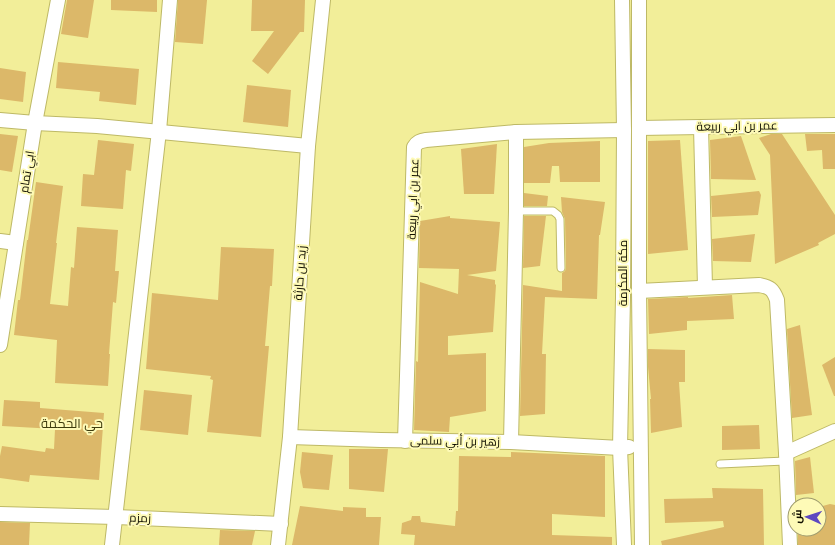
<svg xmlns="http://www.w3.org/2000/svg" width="835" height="545" viewBox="0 0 835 545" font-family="Lato,Cairo,sans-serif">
<rect width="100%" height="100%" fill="#f2ee99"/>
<g fill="#dcb869">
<path d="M 67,0 L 94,0 L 88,38 L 61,34 Z"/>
<path d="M 111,0 L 157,0 L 157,12 L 111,10 Z"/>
<path d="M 178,0 L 207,0 L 203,44 L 175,42 Z"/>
<path d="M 252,0 L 305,0 L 304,32 L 300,32 L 268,74 L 252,61 L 274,31 L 251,31 Z"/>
<path d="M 58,62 L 139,69 L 136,105 L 99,101 L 100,92 L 56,88 Z"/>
<path d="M 0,68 L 26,72 L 23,102 L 0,99 Z"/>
<path d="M 247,85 L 291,90 L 288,127 L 243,122 Z"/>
<path d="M 0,134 L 18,136 L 12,172 L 0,170 Z"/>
<path d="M 771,134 L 782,134 L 835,215 L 835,234 L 818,243 L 819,245 L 775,264 L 770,155 L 759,138 Z"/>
<path d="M 805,134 L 835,134 L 835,169 L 823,169 L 822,150 L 807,151 Z"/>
<path d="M 741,136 L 756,180 L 711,179 L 710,140 Z"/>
<path d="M 98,140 L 134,144 L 131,171 L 126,170 L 123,209 L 81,206 L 83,174 L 94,175 Z"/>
<path d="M 680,140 L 688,250 L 648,254 L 648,141 Z"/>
<path d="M 600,141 L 600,182 L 560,182 L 559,166 L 552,166 L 550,183 L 524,183 L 524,147 L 549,143 Z"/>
<path d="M 497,144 L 494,194 L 464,194 L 461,149 Z"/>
<path d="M 36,182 L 63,186 L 56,243 L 57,243 L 50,304 L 68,306 L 71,267 L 74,268 L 77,227 L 118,230 L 115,271 L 119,271 L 116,303 L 113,302 L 109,354 L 110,354 L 108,386 L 55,383 L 57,340 L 14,335 L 18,300 L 20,300 L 27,240 L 28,240 Z"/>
<path d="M 759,191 L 761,195 L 758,215 L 712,217 L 711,196 Z"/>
<path d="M 524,193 L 548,196 L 547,206 L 524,206 Z"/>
<path d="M 561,197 L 605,202 L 600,235 L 599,235 L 597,299 L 545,297 L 542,354 L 546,354 L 545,414 L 520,416 L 523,285 L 562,291 L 562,273 L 565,271 L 566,268 L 565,219 L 562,212 Z"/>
<path d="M 450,216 L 450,218 L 500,222 L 496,271 L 467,275 L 495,280 L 495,284 L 496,285 L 493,332 L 448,336 L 448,355 L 486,353 L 486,411 L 450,417 L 449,432 L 414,430 L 416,361 L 418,362 L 420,282 L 458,294 L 459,269 L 419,268 L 420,221 Z"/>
<path d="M 524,216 L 546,216 L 540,266 L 523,268 Z"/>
<path d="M 755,234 L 751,262 L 713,261 L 712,239 Z"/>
<path d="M 221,247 L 274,249 L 272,286 L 270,286 L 265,346 L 269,346 L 261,437 L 207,432 L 213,380 L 210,379 L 211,376 L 146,369 L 152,293 L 218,300 Z"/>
<path d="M 732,295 L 734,319 L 687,321 L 687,330 L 649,334 L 648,299 L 688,297 L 688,298 Z"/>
<path d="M 800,325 L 812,415 L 792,418 L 787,329 Z"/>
<path d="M 648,349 L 685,350 L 685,382 L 679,382 L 682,427 L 651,433 L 650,399 L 651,399 L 648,367 Z"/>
<path d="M 835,357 L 835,396 L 834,396 L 822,365 Z"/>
<path d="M 144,390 L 192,395 L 188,435 L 140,430 Z"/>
<path d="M 4,400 L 40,402 L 40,408 L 104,413 L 99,480 L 30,475 L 29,482 L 0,478 L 0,456 L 2,446 L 45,452 L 46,448 L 54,449 L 55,429 L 2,426 Z"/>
<path d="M 759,425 L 760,449 L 722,450 L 722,426 Z"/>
<path d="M 349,449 L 388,449 L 384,492 L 349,489 Z"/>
<path d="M 302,452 L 333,455 L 329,490 L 303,488 L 300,472 Z"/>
<path d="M 511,452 L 605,456 L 605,517 L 552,514 L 552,535 L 612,537 L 612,545 L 414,545 L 415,535 L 401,534 L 402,523 L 411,520 L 412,516 L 420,516 L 421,522 L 455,526 L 456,511 L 458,511 L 459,456 L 511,457 Z"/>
<path d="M 810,457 L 814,493 L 796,495 L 795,461 Z"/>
<path d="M 712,488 L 763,489 L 764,545 L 662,545 L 661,541 L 724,527 L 723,521 L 665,523 L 664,499 L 713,498 Z"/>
<path d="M 830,504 L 835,505 L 835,545 L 798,545 L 798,529 L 819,529 L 819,507 Z"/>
<path d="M 300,506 L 343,511 L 343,507 L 366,508 L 366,517 L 381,517 L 379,545 L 292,545 Z"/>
<path d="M 0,522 L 30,523 L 29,545 L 0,545 Z"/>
<path d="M 220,530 L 255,531 L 252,545 L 219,545 Z"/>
</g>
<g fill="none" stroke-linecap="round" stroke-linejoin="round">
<defs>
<g id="lane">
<path d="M 516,211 L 553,211 L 558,215 L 560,219 L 561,268"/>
<path d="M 720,464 L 786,461"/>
</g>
<g id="street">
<path d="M 622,0 L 624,130 L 623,297 L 620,448 L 624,545"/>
<path d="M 639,0 L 639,291 L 642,545"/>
<path d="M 0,120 L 35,123 L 97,126 L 308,146"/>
<path d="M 701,127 L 705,287"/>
<path d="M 639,128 L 835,125"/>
<path d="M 0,241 L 16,243"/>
<path d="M 639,291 L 759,285 C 770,287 773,289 777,300 L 786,453 L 790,545"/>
<path d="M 0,345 L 35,123 L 58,0"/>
<path d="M 290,437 L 381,440 L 511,442 L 620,448 L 629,447"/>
<path d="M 405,441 L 414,147 C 417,142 420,141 426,140 L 516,132 L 624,130"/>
<path d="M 511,442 L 516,211 L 516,132"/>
<path d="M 786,453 L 835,431"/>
<path d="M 0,514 L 116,517 L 281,524"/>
<path d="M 112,545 L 159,131 L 170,0"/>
<path d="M 278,545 L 290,437 L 308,146 L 323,0"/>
</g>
</defs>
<use href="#lane" stroke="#beb966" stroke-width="9"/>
<use href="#street" stroke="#beb966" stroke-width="16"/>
<use href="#lane" stroke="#fff" stroke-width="7"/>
<use href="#street" stroke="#fff" stroke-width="14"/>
</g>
<g text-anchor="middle" stroke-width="4" stroke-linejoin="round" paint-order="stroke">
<g font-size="12" fill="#110f00" stroke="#fefab7">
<text transform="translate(737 126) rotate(-1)" y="4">عمر بن ابي ربيعة</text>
<text transform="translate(27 172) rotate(-81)" y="4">ابي تمام</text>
<text transform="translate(413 199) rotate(-88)" y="4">عمر بن ابي ربيعة</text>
<text transform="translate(300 273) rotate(-86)" y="4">زيد بن حارثة</text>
<text transform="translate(623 273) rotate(-90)" y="4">مكة المكرمة</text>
<text transform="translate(455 441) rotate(1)" y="4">زهير بن أبي سلمى</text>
<text transform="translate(140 518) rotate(2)" y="4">زمزم</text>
</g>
<g font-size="13" fill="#3e3b0d" stroke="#fefab7">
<text x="72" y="428">حي الحكمة</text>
</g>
</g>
<g transform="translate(807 517) rotate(273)"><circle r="19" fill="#fefab7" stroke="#9f9c6e"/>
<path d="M0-3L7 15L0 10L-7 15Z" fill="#5d48c0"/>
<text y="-6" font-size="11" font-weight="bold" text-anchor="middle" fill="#110f00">ش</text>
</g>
</svg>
